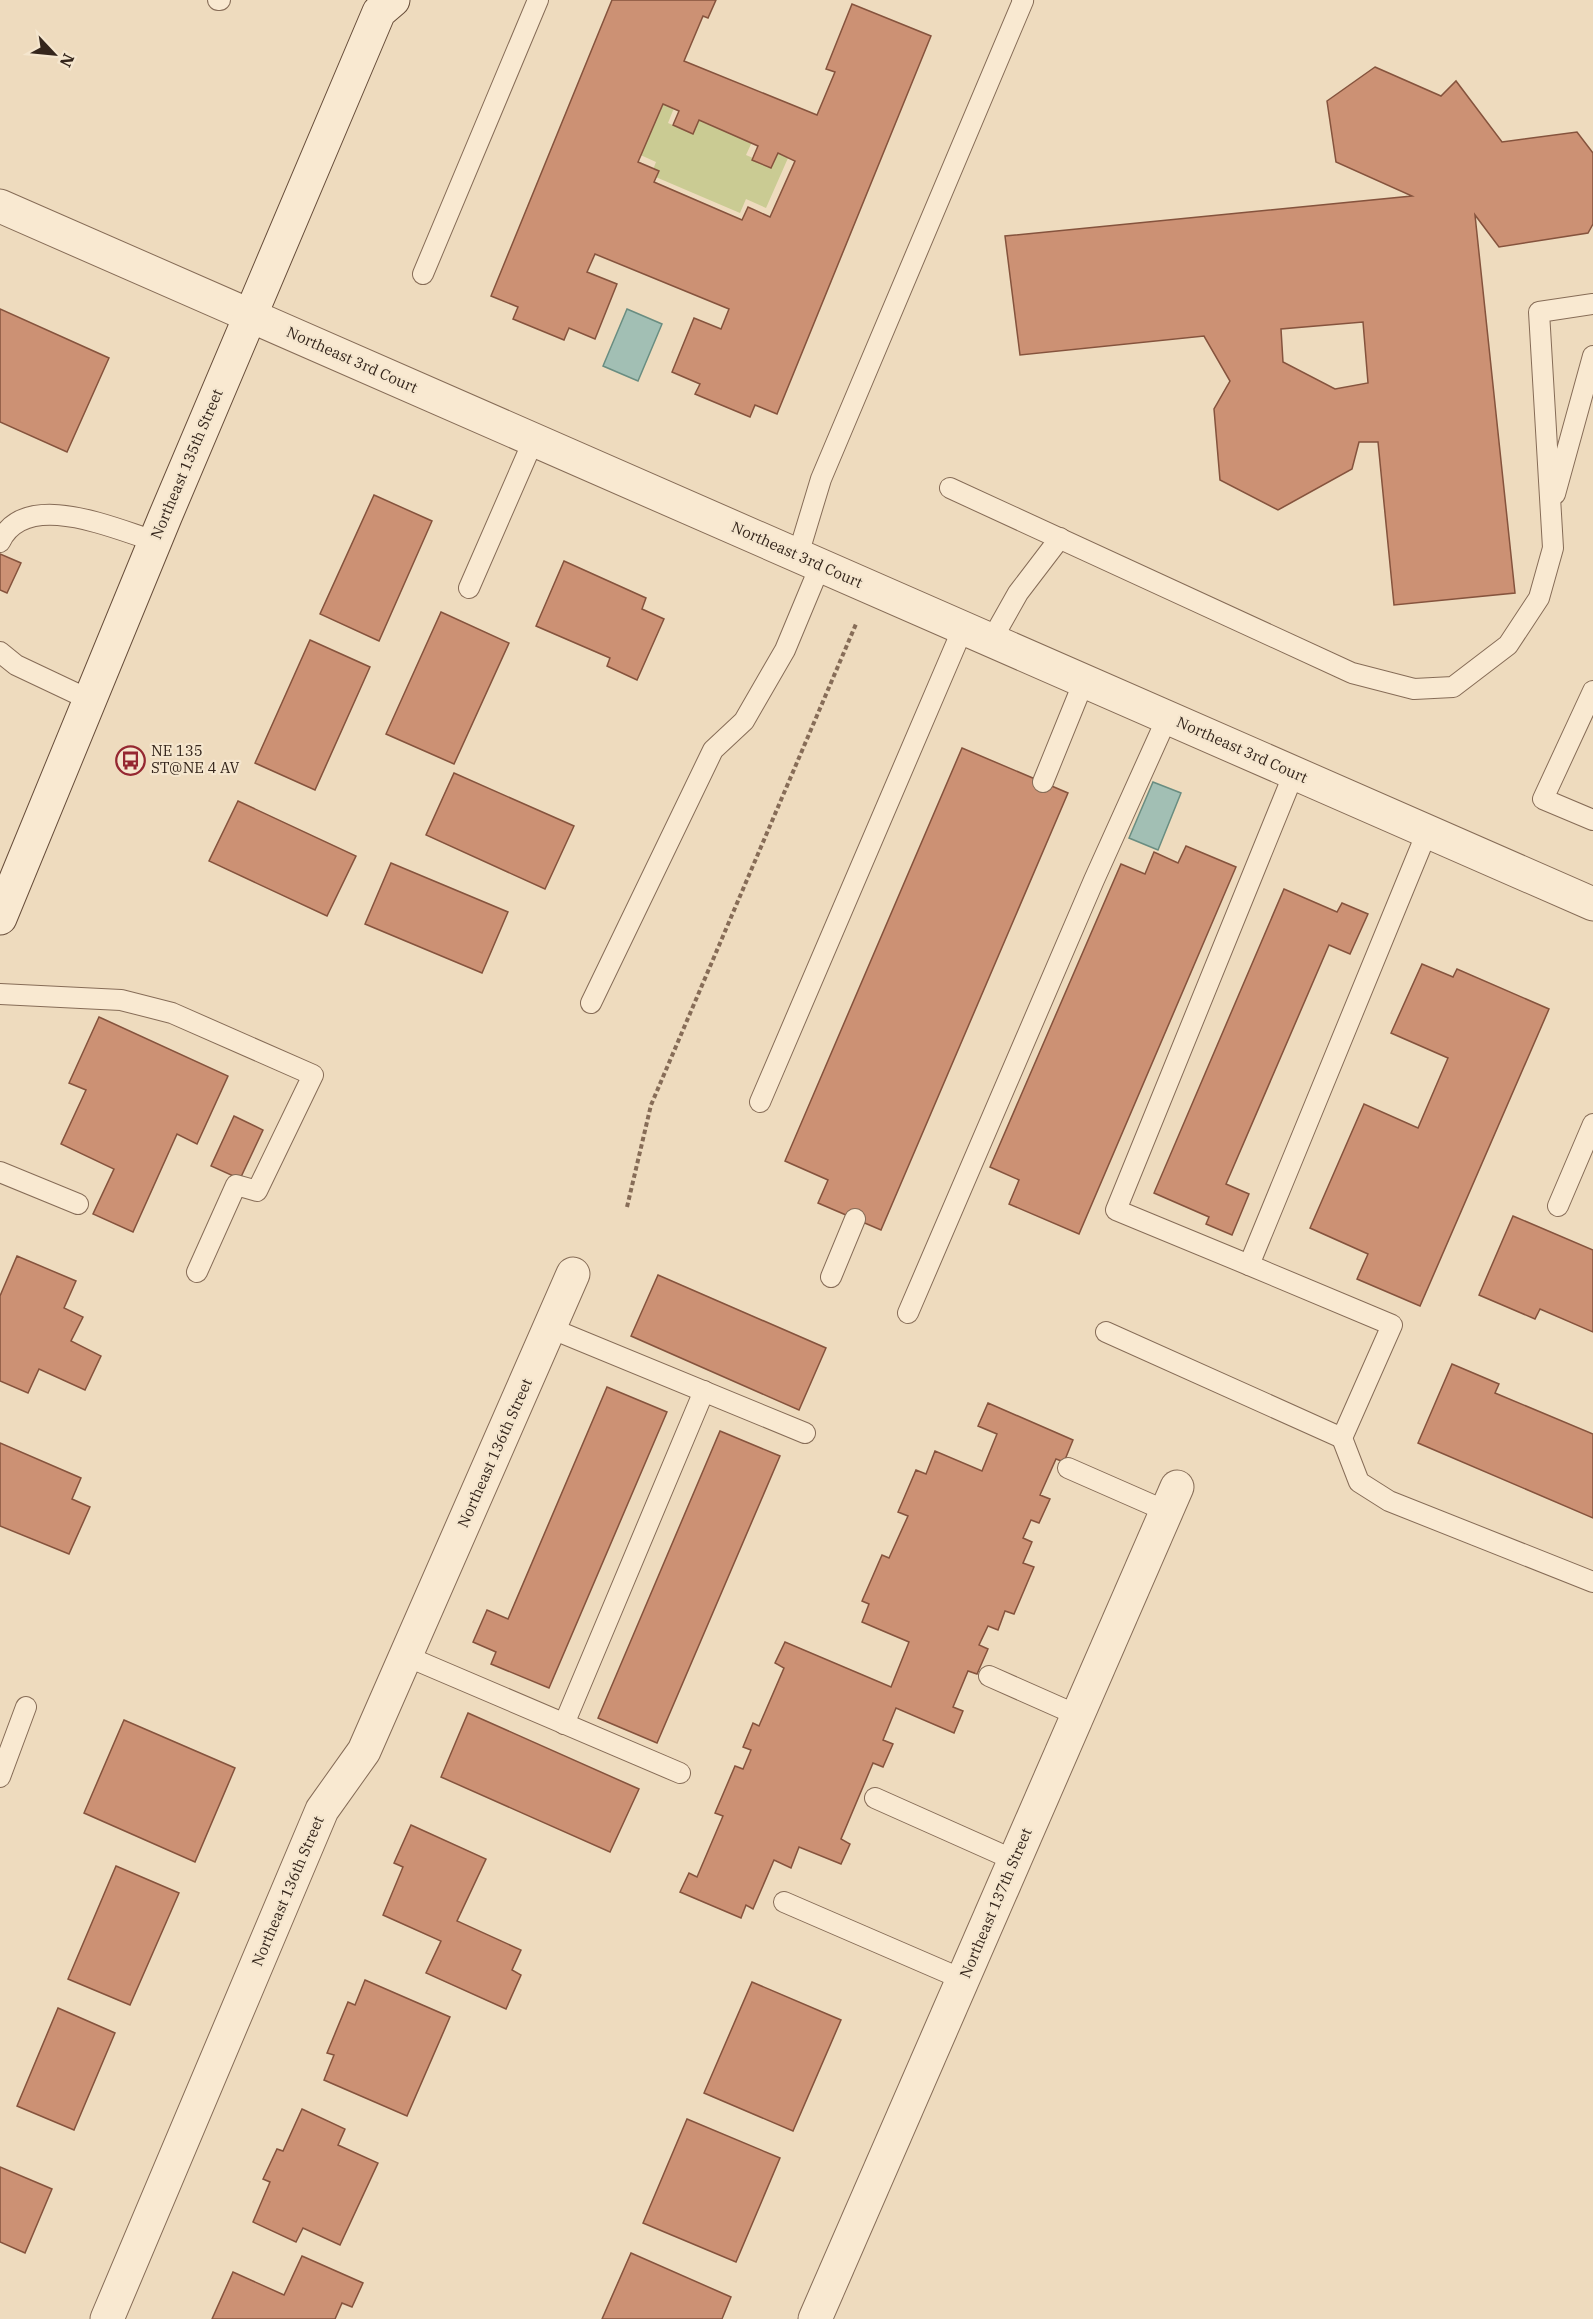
<svg xmlns="http://www.w3.org/2000/svg" width="1593" height="2319" viewBox="0 0 1593 2319" font-family="'IBM Plex Serif',serif">
<rect width="100%" height="100%" fill="#eedbbe"/>
<path fill="#cacb93" d="M 658,101 L 674,108 L 668,123 L 690,132 L 696,118 L 752,142 L 746,155 L 767,164 L 773,151 L 788,158 L 766,208 L 746,199 L 740,213 L 651,175 L 656,162 L 636,153 Z"/>
<g fill="#a2bfb4" stroke="#698d81" stroke-width="1.5">
<path d="M 627,309 L 662,324 L 638,381 L 603,366 Z"/>
<path d="M 1153,782 L 1181,793 L 1158,850 L 1129,838 Z"/>
</g>
<g fill="#cc9174" stroke="#85533d" stroke-width="1.5" fill-rule="evenodd">
<path d="M 612,0 L 716,0 L 708,18 L 703,16 L 684,61 L 817,115 L 835,72 L 826,69 L 852,4 L 931,36 L 777,414 L 755,405 L 750,417 L 695,394 L 700,384 L 672,372 L 694,318 L 721,329 L 729,309 L 595,254 L 587,272 L 617,284 L 595,339 L 569,328 L 564,340 L 513,319 L 518,307 L 491,296 ZM 663,104 L 679,111 L 673,125 L 693,134 L 699,120 L 758,146 L 752,160 L 771,168 L 778,153 L 795,161 L 770,217 L 748,207 L 742,220 L 654,182 L 659,171 L 638,162 Z"/>
<path d="M 1375,67 L 1441,96 L 1456,81 L 1502,142 L 1577,132 L 1593,153 L 1593,224 L 1588,233 L 1499,247 L 1475,215 L 1515,593 L 1394,605 L 1378,442 L 1359,442 L 1352,469 L 1278,510 L 1220,480 L 1214,409 L 1230,381 L 1204,336 L 1020,355 L 1005,236 L 1412,196 L 1336,162 L 1327,101 ZM 1363,322 L 1368,383 L 1335,389 L 1283,362 L 1281,329 Z"/>
<path d="M 0,309 L 109,358 L 67,452 L 0,422 Z"/>
<path d="M 374,495 L 432,521 L 379,641 L 320,614 Z"/>
<path d="M 0,554 L 21,563 L 7,593 L 0,590 Z"/>
<path d="M 564,561 L 646,598 L 642,609 L 664,619 L 637,680 L 607,666 L 610,658 L 536,626 Z"/>
<path d="M 441,612 L 509,643 L 454,764 L 386,734 Z"/>
<path d="M 310,640 L 370,667 L 315,790 L 255,763 Z"/>
<path d="M 962,748 L 1068,793 L 881,1230 L 818,1203 L 828,1180 L 785,1161 Z"/>
<path d="M 454,773 L 574,826 L 545,889 L 426,835 Z"/>
<path d="M 238,801 L 356,856 L 327,916 L 209,861 Z"/>
<path d="M 1186,846 L 1236,867 L 1079,1234 L 1009,1204 L 1019,1180 L 990,1167 L 1121,864 L 1145,874 L 1154,852 L 1178,863 Z"/>
<path d="M 391,863 L 508,912 L 482,973 L 365,924 Z"/>
<path d="M 1284,889 L 1337,912 L 1342,903 L 1368,914 L 1350,954 L 1329,945 L 1226,1184 L 1249,1194 L 1232,1235 L 1206,1224 L 1209,1217 L 1154,1193 Z"/>
<path d="M 1422,964 L 1453,977 L 1457,969 L 1549,1009 L 1420,1306 L 1357,1279 L 1368,1254 L 1310,1228 L 1364,1104 L 1418,1128 L 1448,1058 L 1391,1033 Z"/>
<path d="M 99,1017 L 228,1076 L 197,1144 L 177,1134 L 133,1232 L 93,1214 L 114,1169 L 61,1144 L 86,1090 L 69,1083 Z"/>
<path d="M 234,1116 L 263,1130 L 240,1179 L 211,1166 Z"/>
<path d="M 1513,1216 L 1593,1250 L 1593,1332 L 1540,1309 L 1535,1319 L 1479,1295 Z"/>
<path d="M 17,1256 L 76,1281 L 64,1308 L 83,1317 L 71,1341 L 101,1356 L 85,1390 L 39,1369 L 28,1393 L 0,1381 L 0,1296 Z"/>
<path d="M 658,1275 L 826,1348 L 799,1410 L 631,1336 Z"/>
<path d="M 1452,1364 L 1499,1384 L 1495,1393 L 1593,1434 L 1593,1518 L 1418,1443 Z"/>
<path d="M 607,1387 L 667,1412 L 549,1688 L 491,1664 L 496,1652 L 473,1642 L 487,1610 L 508,1619 Z"/>
<path d="M 988,1403 L 1073,1440 L 1064,1462 L 1056,1459 L 1040,1495 L 1050,1499 L 1039,1523 L 1031,1520 L 1023,1538 L 1032,1542 L 1023,1563 L 1034,1567 L 1014,1614 L 1005,1611 L 998,1630 L 988,1626 L 979,1645 L 988,1649 L 977,1674 L 968,1671 L 953,1707 L 963,1711 L 954,1733 L 896,1708 L 883,1740 L 893,1744 L 883,1767 L 873,1763 L 841,1839 L 850,1844 L 841,1864 L 799,1847 L 791,1868 L 774,1860 L 753,1909 L 746,1905 L 741,1918 L 680,1892 L 689,1873 L 697,1877 L 723,1816 L 715,1813 L 735,1766 L 743,1769 L 751,1750 L 743,1747 L 753,1723 L 759,1726 L 784,1668 L 775,1663 L 785,1642 L 891,1687 L 909,1642 L 862,1622 L 869,1604 L 862,1601 L 882,1555 L 889,1558 L 908,1516 L 898,1512 L 916,1470 L 926,1474 L 935,1451 L 982,1471 L 997,1434 L 978,1426 Z"/>
<path d="M 720,1431 L 780,1456 L 657,1743 L 598,1718 Z"/>
<path d="M 0,1443 L 81,1478 L 72,1499 L 90,1507 L 69,1554 L 0,1526 Z"/>
<path d="M 468,1713 L 639,1789 L 610,1852 L 441,1777 Z"/>
<path d="M 124,1720 L 235,1768 L 195,1862 L 84,1813 Z"/>
<path d="M 411,1825 L 486,1859 L 457,1921 L 521,1950 L 512,1970 L 521,1975 L 506,2009 L 426,1973 L 441,1941 L 383,1915 L 403,1867 L 394,1863 Z"/>
<path d="M 116,1866 L 179,1893 L 130,2005 L 68,1979 Z"/>
<path d="M 365,1980 L 450,2017 L 407,2116 L 324,2080 L 334,2055 L 327,2053 L 348,2002 L 355,2005 Z"/>
<path d="M 752,1982 L 841,2020 L 793,2131 L 704,2093 Z"/>
<path d="M 58,2008 L 115,2033 L 74,2130 L 17,2106 Z"/>
<path d="M 302,2109 L 345,2129 L 338,2145 L 378,2163 L 340,2245 L 303,2228 L 296,2242 L 253,2222 L 270,2182 L 263,2179 L 277,2149 L 283,2151 Z"/>
<path d="M 687,2119 L 780,2158 L 736,2262 L 643,2223 Z"/>
<path d="M 0,2167 L 52,2189 L 25,2253 L 0,2242 Z"/>
<path d="M 631,2253 L 731,2297 L 722,2319 L 602,2319 Z"/>
<path d="M 302,2256 L 363,2283 L 352,2307 L 342,2303 L 335,2319 L 212,2319 L 233,2272 L 284,2295 Z"/>
</g>
<g fill="none" stroke-linecap="round" stroke-linejoin="round">
<defs>
<g id="lane">
<path d="M 218,0 L 220,0"/>
<path d="M 423,274 L 538,0"/>
<path d="M 950,488 L 1352,673 L 1414,689 L 1453,687 L 1508,645 L 1539,598 L 1553,548 L 1539,312 L 1593,304"/>
<path d="M 1555,494 L 1593,356"/>
<path d="M 0,542 C 25,488 114,529 155,541"/>
<path d="M 798,555 L 821,479 L 1023,1 L 1022,0"/>
<path d="M 469,588 L 534,439"/>
<path d="M 991,641 L 1018,593 L 1060,538"/>
<path d="M 0,652 L 16,665 L 90,700"/>
<path d="M 1593,691 L 1543,799 L 1593,820"/>
<path d="M 1043,782 L 1084,681"/>
<path d="M 0,994 L 121,1000 L 172,1013 L 313,1075 L 257,1191 L 236,1185 L 197,1272"/>
<path d="M 591,1003 L 713,750 L 744,721 L 785,650 L 820,566"/>
<path d="M 760,1102 L 963,628"/>
<path d="M 0,1172 L 78,1204"/>
<path d="M 1558,1206 L 1593,1124"/>
<path d="M 1249,1265 L 1116,1210 L 1294,773"/>
<path d="M 831,1277 L 855,1219"/>
<path d="M 908,1313 L 1094,880 L 1167,718"/>
<path d="M 550,1328 L 805,1433"/>
<path d="M 1106,1332 L 1342,1438 L 1392,1325 L 1249,1265 L 1427,832"/>
<path d="M 1342,1438 L 1359,1482 L 1389,1501 L 1593,1582"/>
<path d="M 1068,1468 L 1166,1511"/>
<path d="M 406,1656 L 680,1773"/>
<path d="M 989,1676 L 1077,1715"/>
<path d="M 564,1724 L 704,1391"/>
<path d="M 0,1777 L 26,1707"/>
<path d="M 875,1798 L 1014,1860"/>
<path d="M 784,1902 L 962,1979"/>
</g>
<g id="street">
<path d="M 0,206 L 1593,904"/>
<path d="M 107,2319 L 322,1810 L 364,1751 L 573,1274"/>
<path d="M 815,2319 L 1177,1487"/>
</g>
<path id="secondary" d="M 0,918 L 165,517 L 379,12 L 393,0"/>
</defs>
<use href="#lane" stroke="#866c57" stroke-width="22"/>
<use href="#street" stroke="#866c57" stroke-width="35"/>
<use href="#secondary" stroke="#674d3a" stroke-width="35"/>
<path stroke="#866c57" stroke-width="4" stroke-dasharray="4.5 3" stroke-linecap="butt" d="M 627,1207 L 651,1105 L 856,624"/>
<use href="#lane" stroke="#f9e9d1" stroke-width="20"/>
<use href="#street" stroke="#f9e9d1" stroke-width="33"/>
<use href="#secondary" stroke="#f9e9d1" stroke-width="33"/>
</g>
<defs>
<symbol id="bus-ring" viewBox="-11 -11 22 22"><circle r="9.5" fill="#f5e6ce" stroke="#952731" stroke-width="1.5"/><path d="M-5-6H5V4H4V6H2V4H-2V6H-4V4H-5ZM-3.5-4V0h7V-4ZM-3.5 1.2v1.5H-2V1.2ZM2 1.2v1.5H3.5V1.2Z" fill="#952731"/></symbol>
</defs>
<g fill-rule="evenodd">
<use href="#bus-ring" x="114" y="744" width="33" height="33"/>
</g>
<g text-anchor="middle" stroke-width="4.5" stroke-linejoin="round" paint-order="stroke">
<g font-size="15" fill="#35261c" stroke="#f5e6ce">
<text transform="translate(352 360) rotate(24)" y="5">Northeast 3rd Court</text>
<text transform="translate(187 464) rotate(-67)" y="5">Northeast 135th Street</text>
<text transform="translate(797 555) rotate(24)" y="5">Northeast 3rd Court</text>
<text transform="translate(1242 750) rotate(24)" y="5">Northeast 3rd Court</text>
<text transform="translate(495 1453) rotate(-66)" y="5">Northeast 136th Street</text>
<text transform="translate(288 1891) rotate(-67)" y="5">Northeast 136th Street</text>
<text transform="translate(996 1903) rotate(-67)" y="5">Northeast 137th Street</text>
</g>
<g font-size="15" fill="#35261c" stroke="#f5e6ce" text-anchor="start">
<text x="151" y="756">NE 135<tspan x="151" dy="17">ST@NE 4 AV</tspan></text>
</g>
</g>
<g transform="translate(54 54) rotate(116)" stroke="#f5e6ce" stroke-width="4.5" paint-order="stroke">
<path d="M0-4.5L10 22L0 15L-10 22Z" fill="#35261c"/>
<text y="-9" font-size="16" font-weight="bold" text-anchor="middle" fill="#35261c">N</text>
</g>
</svg>
